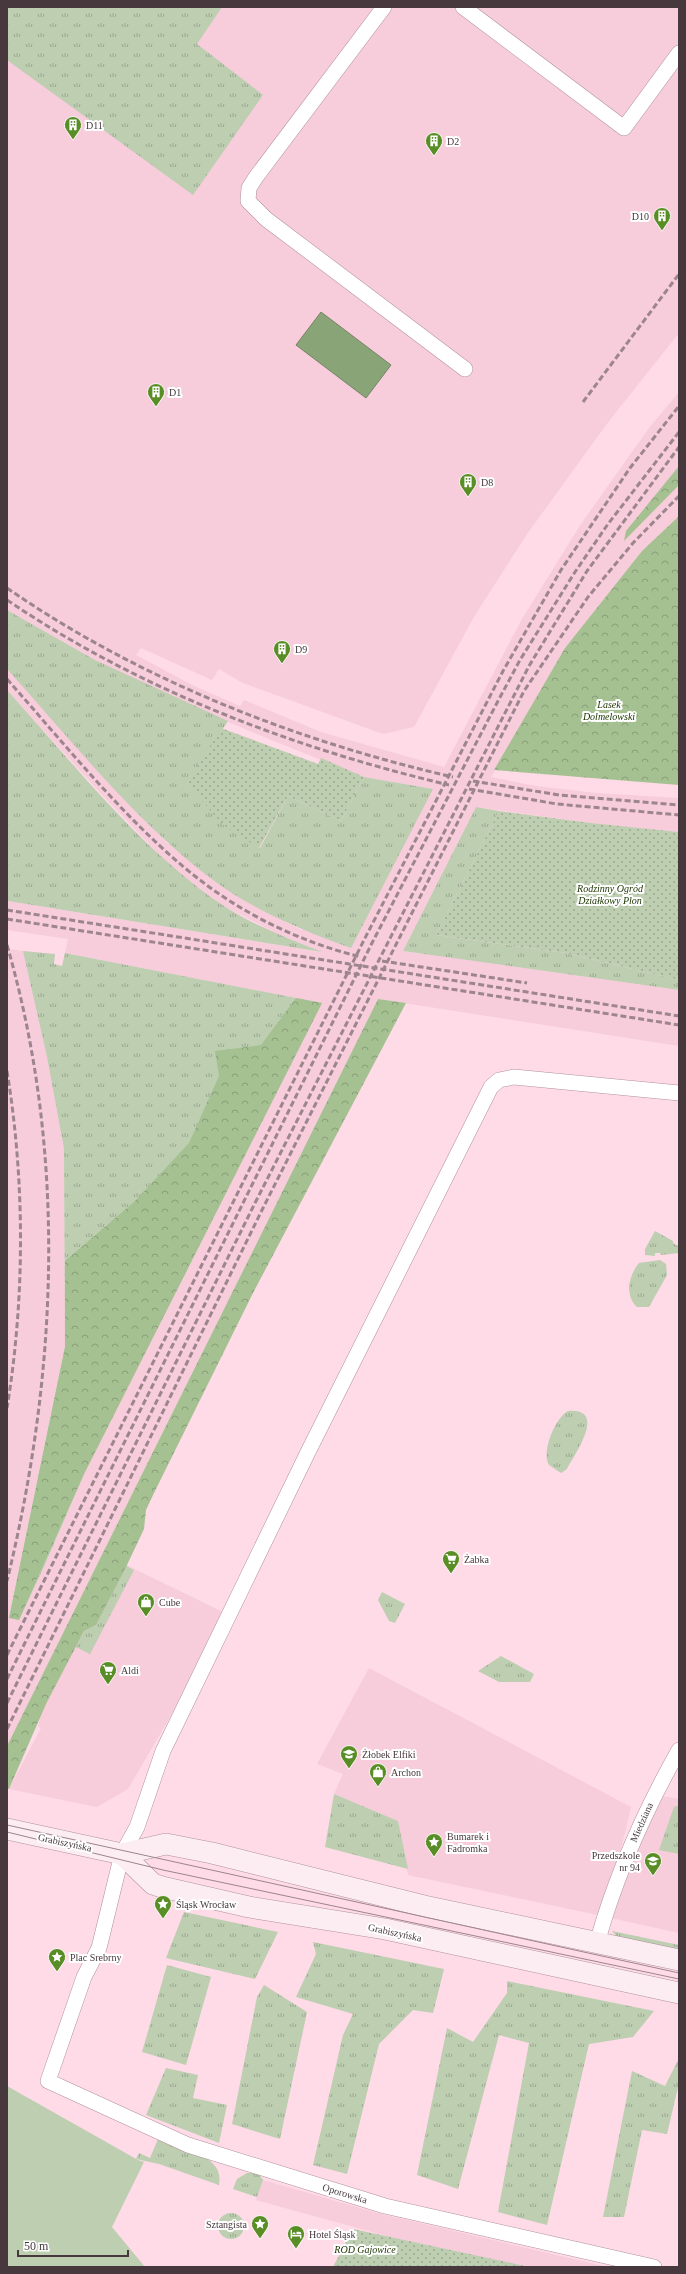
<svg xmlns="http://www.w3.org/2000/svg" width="686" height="2274" viewBox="0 0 686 2274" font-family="Georgia,serif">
<defs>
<pattern id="grass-tufts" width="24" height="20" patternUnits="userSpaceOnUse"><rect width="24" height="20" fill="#bdceb1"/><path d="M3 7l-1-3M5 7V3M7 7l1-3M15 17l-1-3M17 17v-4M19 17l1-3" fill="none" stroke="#9ba891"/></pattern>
<pattern id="forest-crowns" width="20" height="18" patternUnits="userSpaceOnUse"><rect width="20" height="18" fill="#a5c192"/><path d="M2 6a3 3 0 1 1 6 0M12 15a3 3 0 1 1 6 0" fill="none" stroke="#889e78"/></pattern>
<pattern id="garden-dots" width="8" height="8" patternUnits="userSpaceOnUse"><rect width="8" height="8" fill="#bdceb1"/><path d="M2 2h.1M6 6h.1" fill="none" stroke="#9ba891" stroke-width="1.8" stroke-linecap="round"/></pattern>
</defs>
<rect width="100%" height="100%" fill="#fedbe7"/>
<g fill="#f7ccdb">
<path d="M 7,7 L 679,7 L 679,333 L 609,421 L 527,534 L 475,615 L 414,727 L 383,734 L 243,683 L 219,669 L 212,680 L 141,648 L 136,655 L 194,686 L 240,706 L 244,700 L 321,732 L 444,767 L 522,619 L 581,524 L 649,428 L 679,392 L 679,516 L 642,551 L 565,648 L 491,777 L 536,786 L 596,793 L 679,798 L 679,832 L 591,823 L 476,807 L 403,951 L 679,990 L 679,1046 L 378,999 L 7,1746 L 7,949 L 23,951 L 47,1057 L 64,1149 L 65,1347 L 9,1617 L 19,1620 L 43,1569 L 84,1474 L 296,998 L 65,953 L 68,939 L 7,930 L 7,899 L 8,901 L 320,952 L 274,932 L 222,905 L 173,869 L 101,794 L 7,690 L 7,669 L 166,842 L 218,884 L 258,908 L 302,930 L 433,789 L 364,777 L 271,740 L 186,704 L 95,660 L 7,610 Z"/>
<path d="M 116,1560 L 223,1612 L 170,1717 L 128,1789 L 97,1807 L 9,1789 L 41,1728 L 38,1727 L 44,1702 Z"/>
<path d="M 369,1668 L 631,1807 L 620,1853 L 598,1915 L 408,1875 L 398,1821 L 334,1794 L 343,1774 L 317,1764 Z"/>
<path d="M 662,1796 L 679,1799 L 679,1933 L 611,1918 L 632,1862 L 638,1853 L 637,1849 Z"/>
<path d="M 263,2180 L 381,2214 L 608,2267 L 522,2267 L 390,2237 L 256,2200 Z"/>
</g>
<g fill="url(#grass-tufts)">
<path d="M 7,7 L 222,7 L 197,44 L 263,95 L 193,195 L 7,60 Z"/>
<path d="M 7,610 L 95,660 L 228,721 L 187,784 L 260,848 L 288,796 L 341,821 L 364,777 L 433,789 L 351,948 C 304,931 258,912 217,883 C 138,825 73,742 7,669 Z"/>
<path d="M 7,690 C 72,762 141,850 221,904 C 252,925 288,938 322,952 L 8,901 Z"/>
<path d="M 476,807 L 499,811 L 436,935 L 566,953 L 679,980 L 679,990 L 403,951 Z"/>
<path d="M 23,951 L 55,954 L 54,964 L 62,966 L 65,953 L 322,1003 L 84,1474 L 43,1569 L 19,1620 L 9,1618 L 65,1347 L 64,1149 L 47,1057 Z"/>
<path d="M 655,1231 L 673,1241 L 673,1243 L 678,1246 L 679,1245 L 679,1253 L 661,1255 L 660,1253 L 655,1253 L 655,1256 L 645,1255 L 645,1249 Z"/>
<path d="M 660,1260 L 666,1264 L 667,1275 L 649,1307 L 637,1307 C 624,1295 629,1275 639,1263 Z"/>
<path d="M 568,1411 C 608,1408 575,1454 567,1469 L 561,1473 L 549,1465 C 541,1452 555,1418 568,1411 Z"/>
<path d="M 126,1566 L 134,1570 L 90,1654 L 76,1647 L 84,1631 L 96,1625 Z"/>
<path d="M 382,1592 L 405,1604 L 395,1623 L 389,1621 L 378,1600 Z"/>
<path d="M 501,1656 L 534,1674 L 530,1682 L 499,1682 L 478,1671 Z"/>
<path d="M 334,1794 L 398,1821 L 408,1869 L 325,1847 Z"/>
<path d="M 679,1806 L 679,1854 L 659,1850 L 674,1807 Z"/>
<path d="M 184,1912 L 278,1932 L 255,1979 L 166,1958 Z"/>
<path d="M 612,1931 L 679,1945 L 679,1952 L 619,1939 Z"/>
<path d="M 313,1942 L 444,1969 L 433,2013 L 413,2010 L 379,2044 L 347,2174 L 313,2165 L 343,2035 L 353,2014 L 296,1997 L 316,1954 Z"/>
<path d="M 167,1965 L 211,1977 L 186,2065 L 142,2052 Z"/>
<path d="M 507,1981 L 654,2011 L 633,2037 L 589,2044 L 547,2225 L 498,2212 L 529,2043 L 499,2035 L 458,2189 L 417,2175 L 447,2028 L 473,2042 L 507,1993 Z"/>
<path d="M 264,1985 L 307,2012 L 280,2139 L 232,2124 L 257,1997 Z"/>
<path d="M 679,2058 L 679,2083 L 667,2134 L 642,2130 L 624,2217 L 603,2217 L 632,2071 L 665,2086 Z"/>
<path d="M 166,2068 L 198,2075 L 193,2098 L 227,2105 L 219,2143 L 146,2115 Z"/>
<path d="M 158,2139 C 179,2147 226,2155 219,2185 L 159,2164 L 136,2159 L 139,2153 L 150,2158 Z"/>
<path d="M 247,2173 L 258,2173 L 263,2180 L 257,2197 L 233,2189 L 237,2179 Z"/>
<circle cx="231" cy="2226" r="13"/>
</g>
<g fill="url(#forest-crowns)">
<path d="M 679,466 L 679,485 L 624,541 L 626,531 Z"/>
<path d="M 679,516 L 679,785 L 494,770 L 565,648 L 642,551 Z"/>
<path d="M 296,998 L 322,1003 L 84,1474 L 19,1620 L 9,1618 L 65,1347 L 65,1261 L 134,1202 L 189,1143 L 219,1076 L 215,1051 L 261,1045 Z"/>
<path d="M 378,999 L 406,1003 L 253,1293 L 154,1493 L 146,1510 L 144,1529 L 127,1565 L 96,1625 L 84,1631 L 46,1704 L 9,1789 L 7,1788 L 7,1746 Z"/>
</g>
<g fill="url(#garden-dots)">
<path d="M 221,728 L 318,764 L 321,758 L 364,777 L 341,821 L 288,796 L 259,848 L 223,825 L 187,784 Z"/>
<path d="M 499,811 L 591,823 L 679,832 L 679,980 L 566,953 L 436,935 Z"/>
<path d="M 353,2229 L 521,2265 L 528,2267 L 333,2267 Z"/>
</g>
<path fill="#bdceb1" d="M 7,2086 L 138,2160 L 144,2162 L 112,2227 L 145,2267 L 7,2267 Z"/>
<path fill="#89a476" stroke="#758465" d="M 321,312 L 391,365 L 366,398 L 296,345 Z"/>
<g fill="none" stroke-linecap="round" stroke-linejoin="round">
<defs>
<g id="street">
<path d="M 384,7 L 256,177 L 249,188 L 248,201 L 266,219 L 465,369"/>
<path d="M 463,7 L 624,128 L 679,53"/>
<path d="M 597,1943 C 616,1875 644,1812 679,1750"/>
<path d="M 654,2267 L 385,2206 L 188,2145 L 48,2081 L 84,1977 L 99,1948 L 122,1854 L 137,1827 L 163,1751 L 308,1452 L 491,1087 L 499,1080 L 514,1077 L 679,1093"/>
</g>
<g id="secondary">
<path d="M 7,1829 L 122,1854 L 166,1844 L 212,1853 L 424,1906 L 679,1960"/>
<path d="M 122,1854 L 153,1884 L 162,1887 L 249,1907 L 385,1929 L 679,1993"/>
</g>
</defs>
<use href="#street" stroke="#b1919c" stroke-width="16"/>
<use href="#secondary" stroke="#b1919c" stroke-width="22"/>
<use href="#street" stroke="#fff" stroke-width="15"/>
<use href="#secondary" stroke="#fcedf2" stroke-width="21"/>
<g stroke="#9d858d" stroke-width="1">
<path d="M 7,1825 L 679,1973"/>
<path d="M 7,1832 L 163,1870 L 679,1979"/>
</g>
<g stroke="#9d858d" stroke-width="3" stroke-dasharray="6 3" stroke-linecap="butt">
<path d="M 583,402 L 679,274"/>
<path d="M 7,588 C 140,680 296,741 453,777"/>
<path d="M 7,600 C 140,690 293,748 449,785"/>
<path d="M 7,679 C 69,749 137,835 212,889 C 257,921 308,944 361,957"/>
<path d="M 473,781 L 559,795 L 679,805"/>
<path d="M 469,789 L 557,804 L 679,815"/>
<path d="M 7,910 L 679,1016"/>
<path d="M 7,919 L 679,1025"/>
<path d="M 7,945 C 67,1153 58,1372 7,1581"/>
<path d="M 382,961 L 527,983"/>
<path d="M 7,1071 C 25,1181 25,1298 7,1408"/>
<path d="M 7,1655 L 363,942 L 503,671 L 561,570 L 630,468 L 679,406"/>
<path d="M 7,1679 L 372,943 L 498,701 L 520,660 L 575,572 L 608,524 L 679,432"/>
<path d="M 7,1703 L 255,1203 L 529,666 L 587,571 L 679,447"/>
<path d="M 7,1729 L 263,1208 L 524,691 L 588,597 L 633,543 L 679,496"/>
</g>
</g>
<defs>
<symbol id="building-pin" viewBox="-11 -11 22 30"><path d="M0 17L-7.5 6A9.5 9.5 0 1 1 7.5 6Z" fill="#598d25" stroke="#fff"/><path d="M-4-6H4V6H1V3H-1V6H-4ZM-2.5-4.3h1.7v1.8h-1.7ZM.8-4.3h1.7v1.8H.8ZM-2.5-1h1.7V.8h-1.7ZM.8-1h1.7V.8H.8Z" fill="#fff"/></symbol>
<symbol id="supermarket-pin" viewBox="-11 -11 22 30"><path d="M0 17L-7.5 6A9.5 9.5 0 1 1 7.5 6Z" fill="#598d25" stroke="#fff"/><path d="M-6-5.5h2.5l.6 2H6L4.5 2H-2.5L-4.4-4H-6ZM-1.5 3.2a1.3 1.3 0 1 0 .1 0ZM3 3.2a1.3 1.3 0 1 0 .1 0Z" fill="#fff"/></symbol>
<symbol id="shop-pin" viewBox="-11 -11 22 30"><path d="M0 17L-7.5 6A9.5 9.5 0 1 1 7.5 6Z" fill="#598d25" stroke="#fff"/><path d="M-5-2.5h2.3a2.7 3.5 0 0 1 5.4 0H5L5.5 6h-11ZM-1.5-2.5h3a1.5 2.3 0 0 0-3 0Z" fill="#fff"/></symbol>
<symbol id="school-pin" viewBox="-11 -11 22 30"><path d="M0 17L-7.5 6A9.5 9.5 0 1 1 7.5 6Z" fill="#598d25" stroke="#fff"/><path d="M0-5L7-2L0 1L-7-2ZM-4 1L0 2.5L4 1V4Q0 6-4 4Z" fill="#fff"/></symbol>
<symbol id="sight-pin" viewBox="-11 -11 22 30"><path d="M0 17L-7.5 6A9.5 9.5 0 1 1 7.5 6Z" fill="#598d25" stroke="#fff"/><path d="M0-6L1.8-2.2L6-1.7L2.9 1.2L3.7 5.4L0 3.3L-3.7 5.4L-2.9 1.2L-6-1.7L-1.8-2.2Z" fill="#fff"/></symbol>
<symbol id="hotel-pin" viewBox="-11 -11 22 30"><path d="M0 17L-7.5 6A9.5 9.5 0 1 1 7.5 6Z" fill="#598d25" stroke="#fff"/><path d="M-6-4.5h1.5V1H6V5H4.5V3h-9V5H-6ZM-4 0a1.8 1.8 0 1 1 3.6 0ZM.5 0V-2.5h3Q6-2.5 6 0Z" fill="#fff"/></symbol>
</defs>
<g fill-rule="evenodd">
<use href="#building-pin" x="63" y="115" width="20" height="27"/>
<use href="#building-pin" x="424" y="131" width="20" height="27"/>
<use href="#building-pin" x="652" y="206" width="20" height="27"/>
<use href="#building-pin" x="146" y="382" width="20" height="27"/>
<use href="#building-pin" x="458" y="472" width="20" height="27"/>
<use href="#building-pin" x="272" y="639" width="20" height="27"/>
<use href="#supermarket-pin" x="441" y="1549" width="20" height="27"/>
<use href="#shop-pin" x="136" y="1592" width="20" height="27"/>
<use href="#supermarket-pin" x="98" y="1660" width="20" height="27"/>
<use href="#school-pin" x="339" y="1744" width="20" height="27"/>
<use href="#shop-pin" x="368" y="1762" width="20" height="27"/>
<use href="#sight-pin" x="424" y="1832" width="20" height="27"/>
<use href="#school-pin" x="643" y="1851" width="20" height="27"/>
<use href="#sight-pin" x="153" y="1894" width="20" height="27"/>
<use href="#sight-pin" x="47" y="1947" width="20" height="27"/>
<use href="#sight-pin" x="250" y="2214" width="20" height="27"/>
<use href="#hotel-pin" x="286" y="2224" width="20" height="27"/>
</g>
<g text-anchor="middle" stroke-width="4" stroke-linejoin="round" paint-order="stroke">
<g font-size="10" fill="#46383d" stroke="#fff" text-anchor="start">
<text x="86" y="129">D11</text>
<text x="447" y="145">D2</text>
<text x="649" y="220" text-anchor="end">D10</text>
<text x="169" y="396">D1</text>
<text x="481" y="486">D8</text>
<text x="295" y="653">D9</text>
<text x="464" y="1563">Żabka</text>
<text x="159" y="1606">Cube</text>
<text x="121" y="1674">Aldi</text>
<text x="362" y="1758">Żłobek Elfiki</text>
<text x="391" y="1776">Archon</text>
<text x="447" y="1840">Bumarek i<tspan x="447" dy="12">Fadromka</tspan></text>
<text x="640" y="1859" text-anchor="end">Przedszkole<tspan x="640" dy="12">nr 94</tspan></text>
<text x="176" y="1908">Śląsk Wrocław</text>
<text x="70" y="1961">Plac Srebrny</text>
<text x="247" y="2228" text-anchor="end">Sztangista</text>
<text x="309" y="2238">Hotel Śląsk</text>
</g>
<g font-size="10" font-style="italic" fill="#203805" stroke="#fff">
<text x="609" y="708">Lasek<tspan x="609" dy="12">Dolmelowski</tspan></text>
<text x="610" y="892">Rodzinny Ogród<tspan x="610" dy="12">Działkowy Plon</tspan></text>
<text x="365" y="2253">ROD Gajowice</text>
</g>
<g font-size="10" fill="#46383d" stroke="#fff">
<text transform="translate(641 1822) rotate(-66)" y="4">Miedziana</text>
<text transform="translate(65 1842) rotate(12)" y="4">Grabiszyńska</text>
<text transform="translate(395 1932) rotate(12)" y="4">Grabiszyńska</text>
<text transform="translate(345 2193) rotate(17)" y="4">Oporowska</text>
</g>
</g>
<rect width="686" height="2274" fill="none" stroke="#46383d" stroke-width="16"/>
<path d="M18 2250v6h110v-6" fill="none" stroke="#46383d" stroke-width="2"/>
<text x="24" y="2250" font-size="12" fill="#46383d" stroke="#ffffff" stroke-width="3" paint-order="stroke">50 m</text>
</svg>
